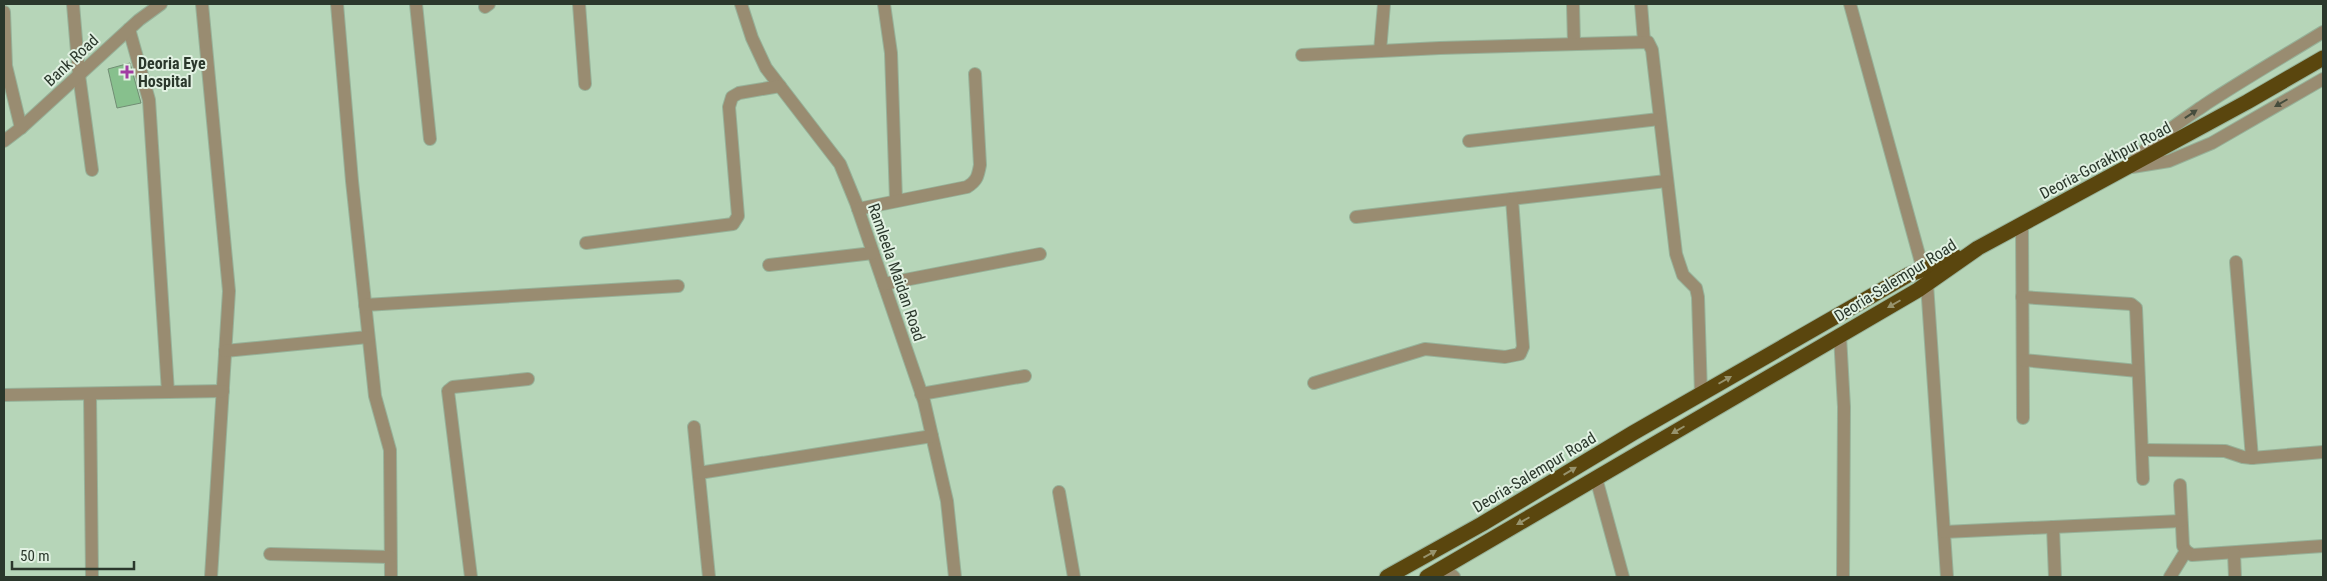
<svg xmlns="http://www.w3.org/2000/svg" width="2327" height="581" viewBox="0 0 2327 581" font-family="'Roboto Condensed',sans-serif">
<rect width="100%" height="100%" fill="#b6d5b8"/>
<path fill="#87c08d" stroke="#718e74" d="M 130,63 L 141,103 L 117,108 L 108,69 Z"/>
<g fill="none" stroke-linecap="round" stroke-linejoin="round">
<defs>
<g id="minor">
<path d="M 73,4 L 79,75 L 92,170"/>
<path d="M 202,4 L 229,291 L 211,577"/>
<path d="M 337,4 L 352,181 L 375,396 L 390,450 L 391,577"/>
<path d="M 416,4 L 430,139"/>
<path d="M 579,4 L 585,84"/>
<path d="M 741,4 L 752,38 L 766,68 L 840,164 L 856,203 L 924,401 L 947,501 L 955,577"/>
<path d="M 884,4 L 891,53 L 896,200"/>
<path d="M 1573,4 L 1574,44"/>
<path d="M 1641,4 L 1644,41"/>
<path d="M 1850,4 L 1927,284 L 1947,577"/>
<path d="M 485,7 L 489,4"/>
<path d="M 4,12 L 6,66 L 21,128"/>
<path d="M 129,29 L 149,100 L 168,392"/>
<path d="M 1380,51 L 1384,4"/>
<path d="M 1302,55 L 1440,48 L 1648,42 L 1652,50 L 1676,254 L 1683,275 L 1696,288 L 1698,297 L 1701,394"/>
<path d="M 4,141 L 21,128 L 139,20 L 161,4"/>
<path d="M 1469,141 L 1659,119"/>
<path d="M 2134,161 C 2155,138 2180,122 2206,104 C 2244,79 2284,56 2323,32"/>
<path d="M 2132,167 L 2169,161 L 2212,143 L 2323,79"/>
<path d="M 858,209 L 967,187 C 977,181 978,176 980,165 L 975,74"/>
<path d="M 1356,217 L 1666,181"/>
<path d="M 2022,225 L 2023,418"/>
<path d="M 586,243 L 733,224 L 738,216 L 729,107 L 732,97 L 739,93 L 780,86"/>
<path d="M 2236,262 L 2252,458"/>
<path d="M 769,265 L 873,253"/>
<path d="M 884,284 L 1040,254"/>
<path d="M 2022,297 L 2131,304 L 2136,308 L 2143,479"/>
<path d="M 365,305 L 678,286"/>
<path d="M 1840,336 L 1844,407 L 1843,577"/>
<path d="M 225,351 L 368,337"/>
<path d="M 2023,360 L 2138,371"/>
<path d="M 1314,383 L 1425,349 L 1505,357 L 1520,354 L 1523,347 L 1512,199"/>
<path d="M 90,394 L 92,577"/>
<path d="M 921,394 L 1025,376"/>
<path d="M 4,395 L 223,391"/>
<path d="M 694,427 L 709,577"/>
<path d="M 2142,450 L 2225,451 L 2243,457 L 2252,458 L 2323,452"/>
<path d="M 699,473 L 932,436"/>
<path d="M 1596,478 L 1623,577"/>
<path d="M 2180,485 L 2183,546 L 2186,551 L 2192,555 L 2323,546"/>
<path d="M 1059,492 L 1074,577"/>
<path d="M 2053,527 L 2055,577"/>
<path d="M 1944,532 L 2181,521"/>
<path d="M 2234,553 L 2235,577"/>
<path d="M 270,554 L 390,557"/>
<path d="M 1443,568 L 1454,577"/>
<path d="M 471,577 L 448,391 L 453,387 L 528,379"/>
<path d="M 2170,577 L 2186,551"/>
</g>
<g id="highway">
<path d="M 1387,577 L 1482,524 L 1633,433 L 1908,275 L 1956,257"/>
<path d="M 1427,577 L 1918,290 L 1978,248 L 2247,102 L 2323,58"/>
</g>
</defs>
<use href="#minor" stroke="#97b299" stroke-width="14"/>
<use href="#highway" stroke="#97b299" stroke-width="17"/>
<use href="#minor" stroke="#998c71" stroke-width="12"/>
<use href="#highway" stroke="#5a460e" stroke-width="15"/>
</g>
<defs><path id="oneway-solid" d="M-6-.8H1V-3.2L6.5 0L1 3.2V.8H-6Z" transform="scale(1.25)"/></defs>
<g fill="#464d3d">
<use href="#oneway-solid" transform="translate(2281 103) rotate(150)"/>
<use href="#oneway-solid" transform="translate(2191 114) rotate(-34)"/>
</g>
<g fill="#97936d">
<use href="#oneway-solid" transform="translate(1894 304) rotate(150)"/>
<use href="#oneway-solid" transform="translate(1725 380) rotate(-30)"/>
<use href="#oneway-solid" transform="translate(1678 430) rotate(150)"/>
<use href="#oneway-solid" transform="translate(1570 471) rotate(-31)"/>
<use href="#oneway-solid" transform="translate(1523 521) rotate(150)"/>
<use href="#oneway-solid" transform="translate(1430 554) rotate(-29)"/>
</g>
<path fill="#a13da2" stroke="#e1f1e2" stroke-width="2" d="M124.5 64.5h5v5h5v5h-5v5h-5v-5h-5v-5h5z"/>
<g text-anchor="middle" stroke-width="4" stroke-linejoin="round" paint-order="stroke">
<g font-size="16" fill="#2b382c" stroke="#e1f1e2">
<text transform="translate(71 60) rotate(-43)" y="6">Bank Road</text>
<text transform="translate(2105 160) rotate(-28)" y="6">Deoria-Gorakhpur Road</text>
<text transform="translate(897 272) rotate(71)" y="6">Ramleela Maidan Road</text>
<text transform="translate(1895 280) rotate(-32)" y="6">Deoria-Salempur Road</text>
<text transform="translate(1534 472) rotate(-31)" y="6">Deoria-Salempur Road</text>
</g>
<g font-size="16" font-weight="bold" fill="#2b382c" stroke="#e1f1e2" text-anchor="start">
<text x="138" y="69">Deoria Eye<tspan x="138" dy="18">Hospital</tspan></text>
</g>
</g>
<rect width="2327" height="581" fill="none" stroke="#2b382c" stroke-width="10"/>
<path d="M12 561v8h122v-8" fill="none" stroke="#2b382c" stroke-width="2.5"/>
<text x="20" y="561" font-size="15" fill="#2b382c" stroke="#e1f1e2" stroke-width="4" paint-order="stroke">50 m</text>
</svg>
